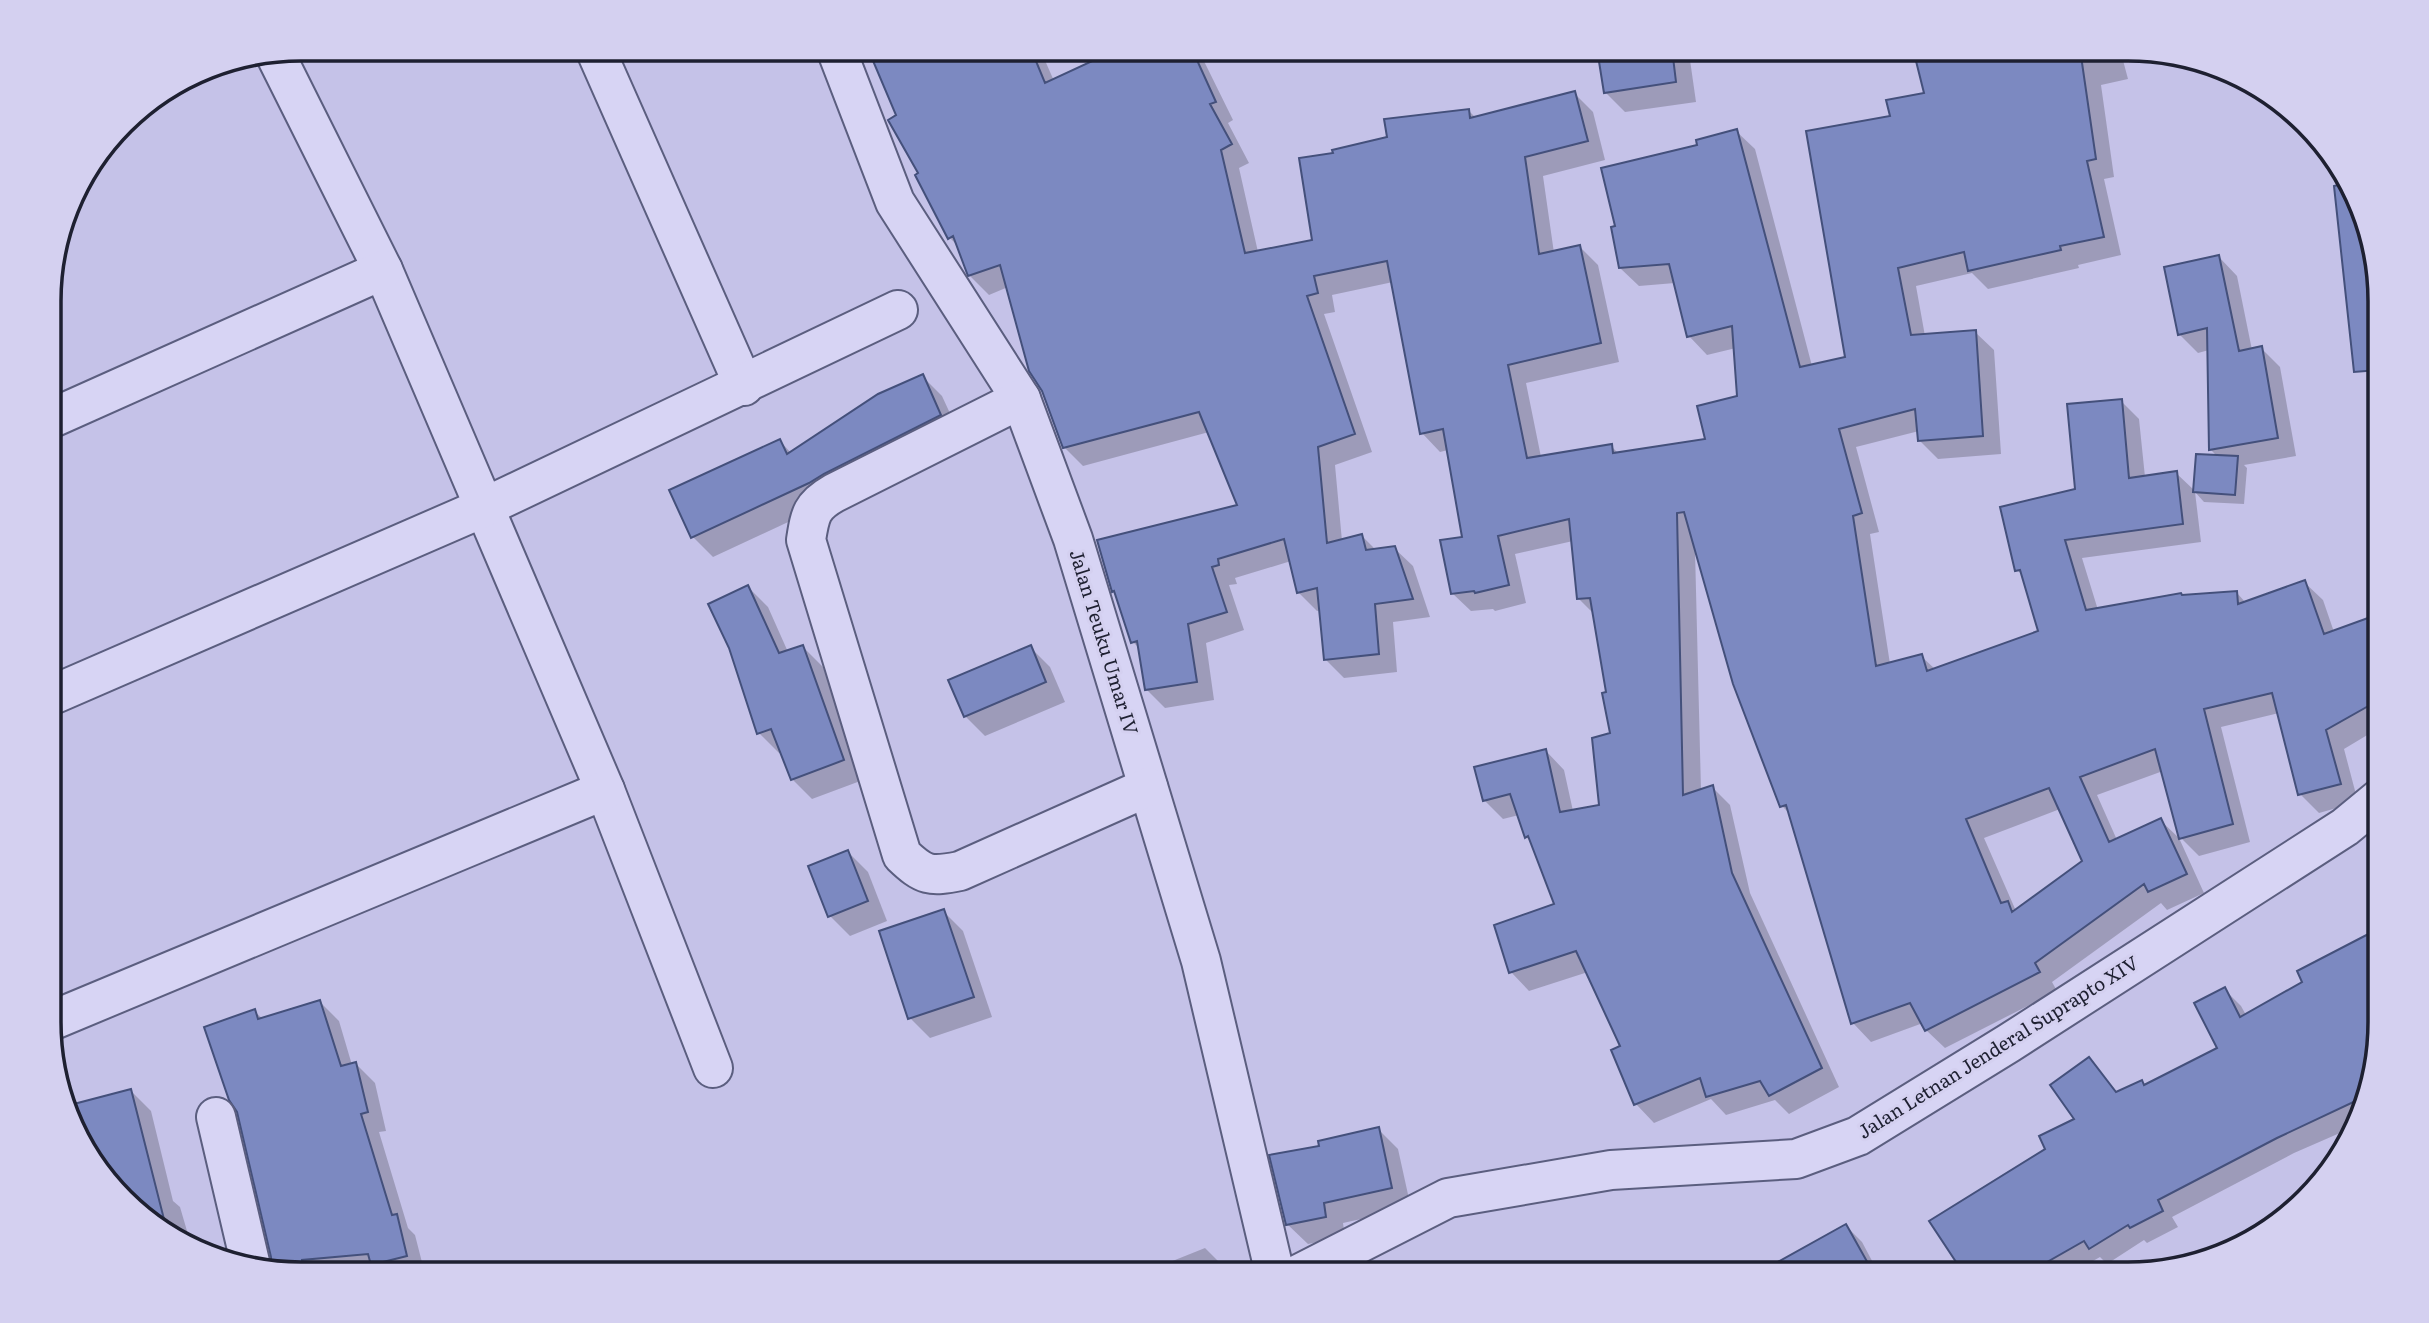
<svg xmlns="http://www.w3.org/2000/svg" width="2429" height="1323" viewBox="0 0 2429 1323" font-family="Literata,serif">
<rect width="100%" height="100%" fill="#c5c2e8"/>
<g fill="#0003" fill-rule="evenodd">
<path d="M 861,49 L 1040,49 L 1054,81 L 1122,49 L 1198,49 L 1233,120 L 1228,123 L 1249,163 L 1239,168 L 1258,252 L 1314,241 L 1335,155 L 1469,111 L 1476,118 L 1574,93 L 1593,112 L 1605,160 L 1543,176 L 1554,253 L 1580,247 L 1598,265 L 1619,362 L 1526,383 L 1541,457 L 1611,446 L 1619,454 L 1707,441 L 1739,397 L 1736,348 L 1707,355 L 1689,336 L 1675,283 L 1639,286 L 1620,268 L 1699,147 L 1736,131 L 1755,149 L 1812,366 L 1847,359 L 1892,117 L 1926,94 L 1915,49 L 2120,49 L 2128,79 L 2101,85 L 2114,177 L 2104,179 L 2121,255 L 2078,265 L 2079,268 L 1988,289 L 1972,273 L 1916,286 L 1925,336 L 1975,332 L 1994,350 L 2001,454 L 1938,459 L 1919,440 L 1919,431 L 1856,447 L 1879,532 L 1870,534 L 1890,664 L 1921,656 L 1936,670 L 2040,632 L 2024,576 L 2017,570 L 2076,490 L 2121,401 L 2139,419 L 2145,477 L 2176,473 L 2195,491 L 2218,457 L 2211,450 L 2209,350 L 2198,353 L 2179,334 L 2219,257 L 2237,276 L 2252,350 L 2261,348 L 2280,367 L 2296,456 L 2244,465 L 2247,468 L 2244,504 L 2204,502 L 2195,492 L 2201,542 L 2082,558 L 2098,610 L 2182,597 L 2237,593 L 2246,603 L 2304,582 L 2323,600 L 2334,632 L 2379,616 L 2379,728 L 2344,749 L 2358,802 L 2319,813 L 2300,794 L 2279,713 L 2221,727 L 2250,842 L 2199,856 L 2181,838 L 2163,771 L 2097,795 L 2117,840 L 2160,820 L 2179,838 L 2204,893 L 2167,910 L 2161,903 L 2052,982 L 2057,991 L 1945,1048 L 1926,1030 L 1923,1023 L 1871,1042 L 1853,1023 L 1791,815 L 1782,806 L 1695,550 L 1701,791 L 1712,787 L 1730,805 L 1750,893 L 1839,1087 L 1789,1114 L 1775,1100 L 1726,1115 L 1711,1099 L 1654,1123 L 1636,1104 L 1613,1051 L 1623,1047 L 1588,972 L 1529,991 L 1511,972 L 1557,905 L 1533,843 L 1526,837 L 1519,815 L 1503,819 L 1484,800 L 1546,751 L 1564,770 L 1573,811 L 1601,807 L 1612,735 L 1608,693 L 1594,614 L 1579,599 L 1573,541 L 1515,554 L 1526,603 L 1495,611 L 1493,609 L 1471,611 L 1452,593 L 1464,538 L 1448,450 L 1440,452 L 1422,433 L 1393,282 L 1332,295 L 1335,312 L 1324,314 L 1372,452 L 1335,465 L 1342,541 L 1362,536 L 1376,550 L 1394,548 L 1413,566 L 1430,617 L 1393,622 L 1397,672 L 1344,678 L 1325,659 L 1321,610 L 1317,611 L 1298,592 L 1291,561 L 1235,578 L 1237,584 L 1229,585 L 1244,630 L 1206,643 L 1214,700 L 1165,708 L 1146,689 L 1140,649 L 1133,642 L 1117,595 L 1113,591 L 1240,506 L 1209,432 L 1083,466 L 1064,447 L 1008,287 L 989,295 L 970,276 L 959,247 L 950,238 L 920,174 L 876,63 ZM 2060,809 L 2084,861 L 2016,911 L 1984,838 Z"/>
<path d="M 1599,49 L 1685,49 L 1689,53 L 1696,102 L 1625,112 L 1605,92 Z"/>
<path d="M 922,376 L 942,396 L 960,435 L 829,503 L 713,557 L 693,537 L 780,441 L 791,453 Z"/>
<path d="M 748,587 L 768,607 L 788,652 L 803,647 L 823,667 L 863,780 L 812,799 L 792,779 L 782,752 L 779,753 L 759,733 Z"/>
<path d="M 1030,647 L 1050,667 L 1065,702 L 985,736 L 965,716 Z"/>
<path d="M 848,852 L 868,872 L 887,921 L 850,936 L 830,916 Z"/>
<path d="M 943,911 L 963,931 L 992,1017 L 930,1038 L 910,1018 Z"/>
<path d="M 2380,932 L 2380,1022 L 2356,1126 L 2294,1153 L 2172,1217 L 2178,1227 L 2147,1243 L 2144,1240 L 2107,1264 L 2100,1257 L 2072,1273 L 1966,1274 L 2048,1150 L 2077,1120 L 2089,1059 L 2118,1093 L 2141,1082 L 2146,1086 L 2219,1049 L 2225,990 L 2241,1006 L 2246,1015 L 2305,983 Z"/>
<path d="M 320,1002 L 339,1021 L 352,1065 L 356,1064 L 375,1083 L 386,1131 L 379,1132 L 408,1228 L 415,1235 L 425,1274 L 301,1274 L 254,1011 L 263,1019 Z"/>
<path d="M 131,1091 L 151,1111 L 173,1201 L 180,1207 L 192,1248 L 92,1162 L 71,1107 Z"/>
<path d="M 1378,1129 L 1398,1149 L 1411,1208 L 1343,1223 L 1345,1237 L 1308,1244 L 1287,1224 Z"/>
<path d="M 1846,1226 L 1862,1242 L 1879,1274 L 1798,1274 Z"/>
<path d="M 1205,1248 L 1225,1268 L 1227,1274 L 1140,1274 Z"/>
</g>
<g fill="#7c89c1" stroke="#44507b" stroke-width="2" fill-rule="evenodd">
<path d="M 868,49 L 1031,49 L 1045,83 L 1118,49 L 1192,49 L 1216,102 L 1210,104 L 1232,144 L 1221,150 L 1245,253 L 1312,240 L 1299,158 L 1333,153 L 1332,150 L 1387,137 L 1384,119 L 1469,109 L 1470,118 L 1575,91 L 1588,141 L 1525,157 L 1539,254 L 1580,245 L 1601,343 L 1508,365 L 1527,458 L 1612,444 L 1613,453 L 1705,439 L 1697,406 L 1737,396 L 1732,326 L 1687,337 L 1669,264 L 1619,268 L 1611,227 L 1615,226 L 1601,168 L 1697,145 L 1696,140 L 1737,129 L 1800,367 L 1845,357 L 1806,131 L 1890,116 L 1886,100 L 1924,93 L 1913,49 L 2080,49 L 2096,159 L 2087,161 L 2104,237 L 2060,246 L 2061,250 L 1968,271 L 1964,252 L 1898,268 L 1911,335 L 1976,330 L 1983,436 L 1918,441 L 1915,409 L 1839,429 L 1862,513 L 1853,516 L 1876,666 L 1922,654 L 1927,671 L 2038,631 L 2020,570 L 2015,571 L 2000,507 L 2075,489 L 2067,404 L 2122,399 L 2129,478 L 2177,471 L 2183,524 L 2065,540 L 2086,610 L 2181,593 L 2182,595 L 2237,591 L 2238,604 L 2305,580 L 2324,634 L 2379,614 L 2379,700 L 2326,730 L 2341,784 L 2298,795 L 2272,693 L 2204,709 L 2233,824 L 2179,839 L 2155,749 L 2080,777 L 2109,842 L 2161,818 L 2187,874 L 2148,892 L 2144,884 L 2035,963 L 2040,972 L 1925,1031 L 1910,1003 L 1851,1024 L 1786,805 L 1780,807 L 1733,684 L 1684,512 L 1677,513 L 1683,795 L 1713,785 L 1732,873 L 1822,1068 L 1769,1096 L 1760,1081 L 1706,1097 L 1700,1078 L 1634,1105 L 1611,1050 L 1620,1046 L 1576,951 L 1509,973 L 1494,925 L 1554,904 L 1528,836 L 1525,838 L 1510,794 L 1483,801 L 1474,767 L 1546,749 L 1560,812 L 1599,805 L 1592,738 L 1610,733 L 1602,693 L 1606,692 L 1590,598 L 1577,599 L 1569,519 L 1498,536 L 1509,585 L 1475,593 L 1474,591 L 1451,594 L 1440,540 L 1462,537 L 1443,429 L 1420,434 L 1387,261 L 1314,276 L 1318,293 L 1307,296 L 1355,434 L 1318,447 L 1327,543 L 1362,534 L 1366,550 L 1395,546 L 1413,599 L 1375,604 L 1379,654 L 1324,660 L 1317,588 L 1297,593 L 1284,539 L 1218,559 L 1219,565 L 1212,567 L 1227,612 L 1188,624 L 1197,682 L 1145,690 L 1137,641 L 1131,643 L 1114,591 L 1112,592 L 1097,540 L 1237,505 L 1199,412 L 1063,448 L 1042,391 L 1029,371 L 1000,265 L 968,276 L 953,236 L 948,239 L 915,175 L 918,173 L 888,120 L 896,115 ZM 2049,788 L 2082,861 L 2012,912 L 2008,901 L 2001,903 L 1966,819 Z"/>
<path d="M 1597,49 L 1672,49 L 1676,82 L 1604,93 Z"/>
<path d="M 2346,183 L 2378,269 L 2378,370 L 2354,372 L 2334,186 Z"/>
<path d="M 2219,255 L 2239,351 L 2262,346 L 2278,438 L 2209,450 L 2207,328 L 2178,335 L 2164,267 Z"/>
<path d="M 923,374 L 941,415 L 824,474 L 809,483 L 691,538 L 669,490 L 780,439 L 787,454 L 878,394 Z"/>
<path d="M 2196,454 L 2238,456 L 2235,495 L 2193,492 Z"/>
<path d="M 748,585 L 779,653 L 803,645 L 844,760 L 791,780 L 771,729 L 757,734 L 729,648 L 708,604 Z"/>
<path d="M 1031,645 L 1046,682 L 964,717 L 948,680 Z"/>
<path d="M 848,850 L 868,901 L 828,917 L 808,866 Z"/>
<path d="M 944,909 L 974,997 L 908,1019 L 879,931 Z"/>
<path d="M 2380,928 L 2380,1022 L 2362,1098 L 2277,1138 L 2158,1200 L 2163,1211 L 2130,1228 L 2128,1225 L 2089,1249 L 2084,1241 L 2026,1274 L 1964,1274 L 1929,1221 L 2045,1149 L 2039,1136 L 2074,1119 L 2050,1085 L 2089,1057 L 2116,1092 L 2142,1080 L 2144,1085 L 2217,1048 L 2194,1003 L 2225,987 L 2240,1017 L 2302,982 L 2297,971 Z"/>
<path d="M 320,1000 L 341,1066 L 356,1062 L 368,1112 L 361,1114 L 392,1215 L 397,1214 L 407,1256 L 371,1265 L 368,1254 L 302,1260 L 303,1274 L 301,1274 L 271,1267 L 271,1257 L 237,1112 L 229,1100 L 204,1027 L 255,1009 L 258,1019 Z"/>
<path d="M 131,1089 L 166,1227 L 92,1162 L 70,1105 Z"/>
<path d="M 1379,1127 L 1392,1188 L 1324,1203 L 1326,1217 L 1286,1225 L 1269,1155 L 1319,1146 L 1318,1141 Z"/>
<path d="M 1846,1224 L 1874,1274 L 1756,1274 Z"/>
</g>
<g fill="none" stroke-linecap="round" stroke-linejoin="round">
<defs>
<g id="street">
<path d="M 595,49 L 744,386"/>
<path d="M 836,49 L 895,202 L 1021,399 L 1073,539 L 1201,961 L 1275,1274"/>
<path d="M 275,54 L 383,270 L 605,790 L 713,1068"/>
<path d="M 1021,399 L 834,493 C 811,506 810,515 806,540 L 902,855 C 924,876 930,877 960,871 L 1148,787"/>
<path d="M 50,419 L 383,270"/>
<path d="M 50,696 L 485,507 L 898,310"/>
<path d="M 51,1021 L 605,790"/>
<path d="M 216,1117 L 250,1262"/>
<path d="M 1299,1274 L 1448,1198 L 1611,1170 L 1796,1159 L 1858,1136 L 2009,1043 L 2345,827 L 2379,799"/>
</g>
</defs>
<use href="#street" stroke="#5b5e7f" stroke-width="42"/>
<use href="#street" stroke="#d7d4f4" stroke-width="38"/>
</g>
<g text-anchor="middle" stroke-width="6" stroke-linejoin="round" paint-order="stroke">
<g font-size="19" fill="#1e2031" stroke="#d4d0f0">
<text transform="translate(1104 642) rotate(73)" y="7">Jalan Teuku Umar IV</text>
<text transform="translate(1998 1047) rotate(-32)" y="7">Jalan Letnan Jenderal Suprapto XIV</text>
</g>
</g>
<path d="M0 0H2429V1323H0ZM301 61H2128A240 240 0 0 1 2368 301V1022A240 240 0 0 1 2128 1262H301A240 240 0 0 1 61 1022V301A240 240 0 0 1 301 61Z" fill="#d4d0f0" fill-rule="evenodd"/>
<path fill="none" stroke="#1e2031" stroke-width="3.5" d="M301 61H2128A240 240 0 0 1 2368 301V1022A240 240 0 0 1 2128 1262H301A240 240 0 0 1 61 1022V301A240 240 0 0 1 301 61Z"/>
</svg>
